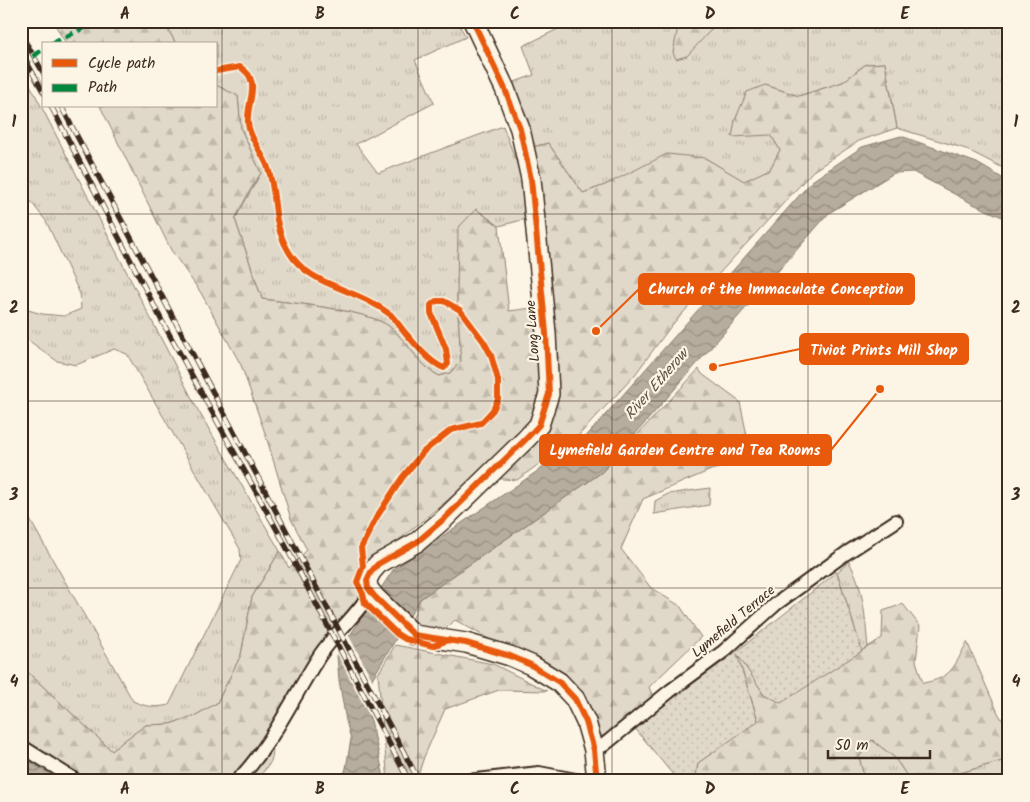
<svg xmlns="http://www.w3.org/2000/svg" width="1030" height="802" viewBox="0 0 1030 802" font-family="Kalam,sans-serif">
<defs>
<pattern id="grass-tufts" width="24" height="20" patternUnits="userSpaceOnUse" patternTransform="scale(1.25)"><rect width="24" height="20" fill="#e0d8c8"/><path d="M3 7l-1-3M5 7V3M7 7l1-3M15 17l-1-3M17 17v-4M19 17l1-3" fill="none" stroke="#c1baab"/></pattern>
<pattern id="forest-firs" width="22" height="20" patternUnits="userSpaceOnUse" patternTransform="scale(1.25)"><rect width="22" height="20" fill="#e0d8c8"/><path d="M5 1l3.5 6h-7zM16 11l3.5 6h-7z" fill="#c1baab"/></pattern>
<pattern id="garden-dots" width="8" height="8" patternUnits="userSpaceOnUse" patternTransform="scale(1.25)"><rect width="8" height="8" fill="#e0d8c8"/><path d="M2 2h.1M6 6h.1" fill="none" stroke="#c1baab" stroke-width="1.8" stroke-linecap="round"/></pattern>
<pattern id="water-waves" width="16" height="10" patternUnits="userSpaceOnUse" patternTransform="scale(1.25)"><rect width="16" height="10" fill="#b7ad9e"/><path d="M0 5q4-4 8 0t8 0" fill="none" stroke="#968d80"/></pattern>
</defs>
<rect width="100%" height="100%" fill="#fcf5e5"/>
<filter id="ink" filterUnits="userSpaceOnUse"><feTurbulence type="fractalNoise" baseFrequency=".02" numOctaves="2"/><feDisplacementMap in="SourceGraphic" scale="10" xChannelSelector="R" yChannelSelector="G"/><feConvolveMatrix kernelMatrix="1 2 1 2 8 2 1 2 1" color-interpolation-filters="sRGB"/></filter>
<g filter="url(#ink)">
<g fill="url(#grass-tufts)" stroke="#8e8173">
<path d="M 168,21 L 457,21 L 466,37 L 415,60 L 434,103 L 356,144 L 378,173 L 503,126 L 523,180 L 526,219 L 499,226 L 476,209 L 457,296 L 461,361 L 450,373 L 439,376 C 417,364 408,342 390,327 C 369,310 292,303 262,299 L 235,219 L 261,173 L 241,129 L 238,97 L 216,85 L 216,44 L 176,44 L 168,29 Z"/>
<path d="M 557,21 L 1009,21 L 1009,171 L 966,149 L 897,128 L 885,63 L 866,64 L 843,82 L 799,96 L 765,85 L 771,135 L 780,150 L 770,169 L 744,182 L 705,158 L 605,185 L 583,193 L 548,143 L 533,147 L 512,83 L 534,75 L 523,46 L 560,28 Z"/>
<path d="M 24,73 L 199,412 L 280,551 L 252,597 L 241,655 L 217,703 L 196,715 L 170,724 L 146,725 L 125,740 L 112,751 L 21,666 L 21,504 L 133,701 C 146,707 155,708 169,705 L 241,560 L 240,549 L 127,354 L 114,349 L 76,365 L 57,361 L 21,335 L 21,308 L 42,314 L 64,316 L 81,309 L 80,294 L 46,221 L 21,189 L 21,75 Z"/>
<path d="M 710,488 L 709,505 L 654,514 L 655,501 L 668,494 Z"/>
<path d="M 849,562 C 864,587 865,618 868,647 L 862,651 L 837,572 Z"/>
<path d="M 872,740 L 894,757 L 953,775 L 1009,759 L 1009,781 L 865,781 L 859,757 Z"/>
</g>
<g fill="url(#forest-firs)" stroke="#8e8173">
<path d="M 53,21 L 168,21 L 168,29 L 176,44 L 66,44 Z"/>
<path d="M 679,21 L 719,21 L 687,56 L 676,59 L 673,53 Z"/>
<path d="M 885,63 L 897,128 L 859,141 L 813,171 L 671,326 L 634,376 L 579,435 L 517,480 L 476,477 L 357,574 L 363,597 L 271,734 C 275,761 273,761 255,781 L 90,781 L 69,773 L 21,742 L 21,666 L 112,751 L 125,740 L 146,725 L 170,724 L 196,715 L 217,703 L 241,655 L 252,597 L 280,551 L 289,568 L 307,550 L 291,519 L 265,433 L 241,365 L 201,293 L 171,250 L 100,106 L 216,106 L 216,85 L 238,96 L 241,129 L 261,173 L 249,192 L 235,219 L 262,299 C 291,303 370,310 390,327 C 409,343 417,364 439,376 L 450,373 L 461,361 L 457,296 L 458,228 L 476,209 L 499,226 L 509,311 L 548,306 L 533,147 L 548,143 L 583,193 L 605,185 L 667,154 L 705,158 L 744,181 L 770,169 L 780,150 L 771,135 L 732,137 L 735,120 L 747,92 L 765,85 L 799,96 L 843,82 L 866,64 Z"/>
<path d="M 699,369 L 702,374 L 740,402 L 752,460 L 711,470 L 643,499 L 621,549 L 651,588 L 680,606 L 701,637 L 649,687 L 653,697 L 607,735 L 601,736 L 591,714 L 500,645 L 455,620 L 444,631 L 410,626 L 420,599 L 602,472 Z"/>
<path d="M 903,604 L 920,626 L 916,661 L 923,683 C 952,678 954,667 967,642 L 998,713 L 1009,731 L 1009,759 L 949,776 L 907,776 L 894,757 L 872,740 L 859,757 L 865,781 L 703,781 L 696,776 L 698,763 L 758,720 L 736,652 L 764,694 L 781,702 L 882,638 L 883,611 Z"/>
<path d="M 395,645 L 493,664 L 547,691 L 499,690 L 445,709 L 424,757 L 416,781 L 388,781 L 378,674 Z"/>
</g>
<path fill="url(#garden-dots)" stroke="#8e8173" d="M 837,572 L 862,651 L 781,703 L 764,694 L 737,654 L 758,721 L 698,763 L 696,775 L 703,781 L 678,781 L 634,727 L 736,652 Z"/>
<g fill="url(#water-waves)" stroke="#85796b">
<path d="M 901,136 L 977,163 L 1009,182 L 1009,220 L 973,204 L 913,172 L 894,173 L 829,213 L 602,472 L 420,599 L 372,679 L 370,716 L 384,777 L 382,781 L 342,781 L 346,768 L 351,739 L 346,721 L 339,680 L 337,655 L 393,570 L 583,440 L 812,181 L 862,147 Z"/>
<path d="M 21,756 L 57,779 L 58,781 L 21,781 Z"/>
</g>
<path fill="#fcf5e5" d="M 348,634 L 375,685 L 372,716 L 375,727 L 336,652 Z"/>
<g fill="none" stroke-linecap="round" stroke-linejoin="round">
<defs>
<g id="street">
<path d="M 21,746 L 77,781"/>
<path d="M 594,750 L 604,745 L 670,691 L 724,651 L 776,604 L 845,554 L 896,521"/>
<path d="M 237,781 C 272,745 293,697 320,655 C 335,633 357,615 371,592"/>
<path d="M 468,781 L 539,773 L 581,781"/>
</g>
<path id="secondary" d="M 473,21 L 505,89 L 520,129 L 531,179 L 546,333 L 549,394 L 539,425 L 526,439 L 445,518 L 417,542 L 378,564 L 371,572 L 367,580 L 368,588 L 375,597 L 414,635 L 466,643 L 510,656 L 531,665 L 559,682 L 575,699 L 586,722 L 594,750 L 597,781"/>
</defs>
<use href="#street" stroke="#3b2a1e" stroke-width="16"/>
<use href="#secondary" stroke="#3b2a1e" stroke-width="22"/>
<use href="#street" stroke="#fcf5e5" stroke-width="12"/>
<use href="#secondary" stroke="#fcf5e5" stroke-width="19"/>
<defs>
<g id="rail">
<path d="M 21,34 L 44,74"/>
<path d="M 21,52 L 44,93"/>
<path d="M 51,106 L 162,321 L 282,539 L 409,781"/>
<path d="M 61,106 L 419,781"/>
</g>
</defs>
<use href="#rail" stroke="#3b2a1e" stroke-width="5.5"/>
<use href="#rail" stroke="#fcf5e5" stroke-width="4" stroke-dasharray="11" stroke-linecap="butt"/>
<g stroke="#00873e" stroke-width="5" stroke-dasharray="10 5" stroke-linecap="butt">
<path d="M 51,44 L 98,21"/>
<path d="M 21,66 L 44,48"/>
</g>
<defs>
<g id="cycleway">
<path d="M 473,21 L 505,89 L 520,129 L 531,179 L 546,333 L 549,394 L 539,425 L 526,439 L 445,518 L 417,542 L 378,564 L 371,572 L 367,580 L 368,588 L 375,597 L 414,635 L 466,643 L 510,656 L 531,665 L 559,682 L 575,699 L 586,722 L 594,750 L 597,781"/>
<path d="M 216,71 L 240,67 C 263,81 246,102 248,123 C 249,138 263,153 268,168 C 274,185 274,202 277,220 C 291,290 344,279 391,315 C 395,319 399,325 403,330 C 413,342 430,363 444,368 L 448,364 L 446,349 L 431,313 L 431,305 L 436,301 L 444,301 L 460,310 L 484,342 L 491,355 L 498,380 L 498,399 L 493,410 L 481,423 L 451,430 L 423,452 L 402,478 L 376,518 L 361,548 L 363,566 L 357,582 L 363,594 L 365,603 L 397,634 L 405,639 L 433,646 L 448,640"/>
</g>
</defs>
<use href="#cycleway" stroke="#fcf5e5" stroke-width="9"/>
<use href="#cycleway" stroke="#e8590c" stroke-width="6"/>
</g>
</g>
<path fill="none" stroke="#3b2a1e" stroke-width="1" stroke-opacity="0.55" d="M 222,21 L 222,781M 418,21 L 418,781M 612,21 L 612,781M 808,21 L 808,781M 21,214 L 1009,214M 21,401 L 1009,401M 21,588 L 1009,588"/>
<g text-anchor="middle" stroke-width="4.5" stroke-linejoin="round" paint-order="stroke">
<g font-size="14" fill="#3b2a1e" stroke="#fcf5e5">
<text transform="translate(532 331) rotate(-94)" y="5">Long Lane</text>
<text transform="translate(733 621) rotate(-40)" y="5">Lymefield Terrace</text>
</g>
<g font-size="15" font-style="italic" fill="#605144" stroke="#fcf5e5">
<text transform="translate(656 384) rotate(-49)" y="5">River Etherow</text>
</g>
</g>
<path fill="none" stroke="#e8590c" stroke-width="2" d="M596 331L639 289M713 367L800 349M880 389L831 450"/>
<g fill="#e8590c" stroke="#fcf5e5" stroke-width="2">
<circle cx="596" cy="331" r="5"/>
<circle cx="713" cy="367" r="5"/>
<circle cx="880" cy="389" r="5"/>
</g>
<g fill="#e8590c" stroke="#e8590c" stroke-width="2">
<rect x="639" y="274" width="275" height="30" rx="5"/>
<rect x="800" y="334" width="168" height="30" rx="5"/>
<rect x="540" y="435" width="291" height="30" rx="5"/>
</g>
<g font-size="15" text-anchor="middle" font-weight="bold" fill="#fff">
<text x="776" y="294">Church of the Immaculate Conception</text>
<text x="884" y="355">Tiviot Prints Mill Shop</text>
<text x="685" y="455">Lymefield Garden Centre and Tea Rooms</text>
</g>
<rect width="1030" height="802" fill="none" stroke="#fcf5e5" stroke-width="55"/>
<rect x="42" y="42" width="175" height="65" fill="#fcf5e5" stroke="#afa495"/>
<rect x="52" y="59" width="25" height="8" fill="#e8590c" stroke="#afa495"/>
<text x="88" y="68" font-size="15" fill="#3b2a1e">Cycle path</text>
<rect x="52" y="84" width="25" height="8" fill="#00873e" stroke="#afa495"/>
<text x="88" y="92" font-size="15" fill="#3b2a1e">Path</text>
<path d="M828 750v8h102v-8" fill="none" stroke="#3b2a1e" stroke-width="2.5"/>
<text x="835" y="750" font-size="15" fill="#3b2a1e" stroke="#fcf5e5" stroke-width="4" paint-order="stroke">50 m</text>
<rect x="28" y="28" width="974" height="746" fill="none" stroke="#3b2a1e" stroke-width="2"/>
<g font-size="16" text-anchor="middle" font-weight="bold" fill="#3b2a1e">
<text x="125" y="19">A</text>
<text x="320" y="19">B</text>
<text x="515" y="19">C</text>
<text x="710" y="19">D</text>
<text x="905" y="19">E</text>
<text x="14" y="127">1</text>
<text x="1016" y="127">1</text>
<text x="14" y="313">2</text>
<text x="1016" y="313">2</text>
<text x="14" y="500">3</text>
<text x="1016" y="500">3</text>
<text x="14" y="687">4</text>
<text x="1016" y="687">4</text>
<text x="125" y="794">A</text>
<text x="320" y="794">B</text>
<text x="515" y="794">C</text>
<text x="710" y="794">D</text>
<text x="905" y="794">E</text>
</g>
</svg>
